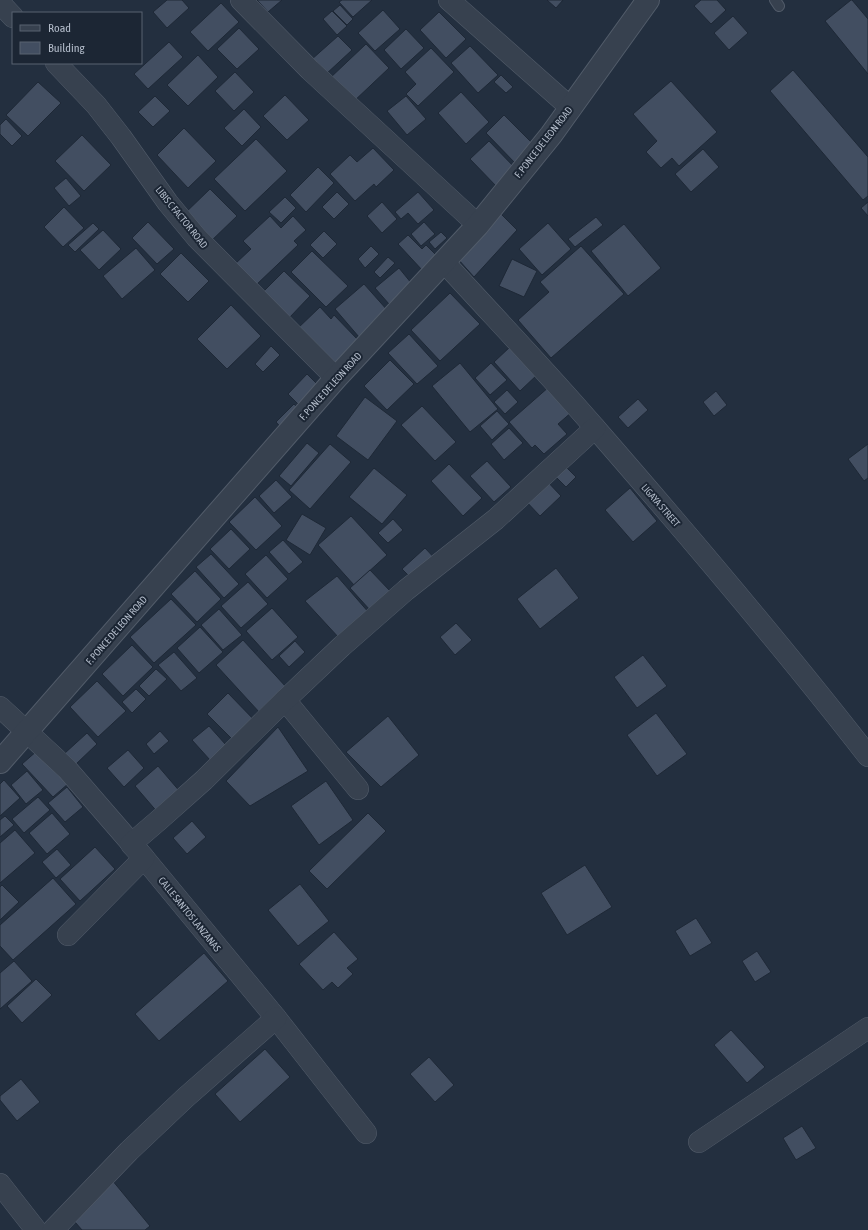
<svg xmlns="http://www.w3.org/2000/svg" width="868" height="1230" viewBox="0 0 868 1230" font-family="'Asap Condensed',sans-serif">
<rect width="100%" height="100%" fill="#232f3f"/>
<g fill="#424e61" stroke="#1e2836">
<path d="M 167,0 L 182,0 L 189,8 L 167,28 L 153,12 Z"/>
<path d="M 257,0 L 282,0 L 268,12 Z"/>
<path d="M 342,0 L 372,0 L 353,17 L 339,2 Z"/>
<path d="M 547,0 L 563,0 L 556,8 Z"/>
<path d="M 701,0 L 717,0 L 726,10 L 711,24 L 694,6 Z"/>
<path d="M 851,0 L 852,0 L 868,19 L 868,74 L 825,21 Z"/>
<path d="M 221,3 L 239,22 L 208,51 L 190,32 Z"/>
<path d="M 340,5 L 353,19 L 347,25 L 333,11 Z"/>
<path d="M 383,10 L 400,29 L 375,51 L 358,33 Z"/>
<path d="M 332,11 L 347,26 L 337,35 L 323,19 Z"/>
<path d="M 439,12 L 466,39 L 446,58 L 420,30 Z"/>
<path d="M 733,16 L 748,33 L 729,50 L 714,33 Z"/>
<path d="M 239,28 L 259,49 L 237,69 L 217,49 Z"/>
<path d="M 406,29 L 424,48 L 401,69 L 384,50 Z"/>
<path d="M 338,36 L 352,50 L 325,75 L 311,60 Z"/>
<path d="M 169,42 L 183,57 L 148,89 L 134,74 Z"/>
<path d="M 366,44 L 389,68 L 352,103 L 329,79 Z"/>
<path d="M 470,46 L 498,75 L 478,93 L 451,63 Z"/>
<path d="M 431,48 L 454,72 L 418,106 L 406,94 L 416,84 L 405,72 Z"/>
<path d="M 198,55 L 218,77 L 188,106 L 167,85 Z"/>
<path d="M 793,70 L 868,157 L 868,196 L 863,200 L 770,91 Z"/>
<path d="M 235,72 L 254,92 L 234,111 L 215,91 Z"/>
<path d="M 501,75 L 513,87 L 506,93 L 494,82 Z"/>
<path d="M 671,81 L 717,132 L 679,166 L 672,158 L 661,168 L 646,152 L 657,141 L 633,114 Z"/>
<path d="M 38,82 L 61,103 L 28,136 L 6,115 Z"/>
<path d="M 461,92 L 489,122 L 466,144 L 438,113 Z"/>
<path d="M 285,95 L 309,120 L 287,140 L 263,116 Z"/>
<path d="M 155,96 L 170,111 L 153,127 L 138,112 Z"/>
<path d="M 406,96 L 426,119 L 407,135 L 387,111 Z"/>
<path d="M 244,109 L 261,127 L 242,146 L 224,128 Z"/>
<path d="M 504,115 L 534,145 L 515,163 L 486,133 Z"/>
<path d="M 6,119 L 22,136 L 12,146 L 0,134 L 0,125 Z"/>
<path d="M 184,128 L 216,161 L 188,188 L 157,155 Z"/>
<path d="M 82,135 L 111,165 L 84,191 L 55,161 Z"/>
<path d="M 256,139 L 287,171 L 245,211 L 214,179 Z"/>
<path d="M 489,141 L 516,169 L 497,187 L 470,159 Z"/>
<path d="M 373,148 L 394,170 L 376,187 L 374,184 L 355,201 L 330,174 L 350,155 L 357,162 Z"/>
<path d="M 703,149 L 719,167 L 691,192 L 675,174 Z"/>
<path d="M 318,167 L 334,183 L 306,212 L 290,195 Z"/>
<path d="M 66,178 L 81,196 L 69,206 L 54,188 Z"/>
<path d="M 210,189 L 237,216 L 208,244 L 181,217 Z"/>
<path d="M 337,192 L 349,204 L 334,219 L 322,207 Z"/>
<path d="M 418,192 L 434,210 L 418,224 L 408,213 L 401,219 L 395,212 Z"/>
<path d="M 285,197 L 296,208 L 281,223 L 269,212 Z"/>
<path d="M 382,202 L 397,219 L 382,233 L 367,216 Z"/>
<path d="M 868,202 L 868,216 L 861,208 Z"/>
<path d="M 64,207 L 84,228 L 63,247 L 44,227 Z"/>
<path d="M 498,211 L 517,230 L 474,277 L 458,259 Z"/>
<path d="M 270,216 L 281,228 L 293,216 L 306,230 L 294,241 L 298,245 L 255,286 L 235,264 L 251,249 L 243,241 Z"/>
<path d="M 596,217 L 603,225 L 575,247 L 568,239 Z"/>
<path d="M 148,222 L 174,249 L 157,264 L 132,238 Z"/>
<path d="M 424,222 L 435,234 L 421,246 L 411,234 Z"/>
<path d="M 93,223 L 99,229 L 75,252 L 68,245 Z"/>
<path d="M 548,223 L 571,249 L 542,275 L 519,249 Z"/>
<path d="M 624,224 L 661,268 L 628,296 L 591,251 Z"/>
<path d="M 103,230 L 121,249 L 99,270 L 80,250 Z"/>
<path d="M 324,231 L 337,244 L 323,258 L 310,245 Z"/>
<path d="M 441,232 L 447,238 L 435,249 L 429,242 Z"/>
<path d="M 408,235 L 422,249 L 426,245 L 438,257 L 423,271 L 398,244 Z"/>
<path d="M 371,246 L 379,254 L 365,268 L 358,259 Z"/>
<path d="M 581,246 L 624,294 L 551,358 L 518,320 L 549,292 L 540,282 Z"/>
<path d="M 136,248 L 155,270 L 122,299 L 103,276 Z"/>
<path d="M 312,251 L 348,286 L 326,307 L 291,272 Z"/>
<path d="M 181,253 L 209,281 L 188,302 L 160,274 Z"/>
<path d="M 388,257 L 395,263 L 380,278 L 374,272 Z"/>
<path d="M 512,259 L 537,271 L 524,297 L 499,286 Z"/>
<path d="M 399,268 L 412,284 L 389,304 L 375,288 Z"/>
<path d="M 284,271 L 310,296 L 290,317 L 264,291 Z"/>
<path d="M 364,284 L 388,311 L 359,337 L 335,309 Z"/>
<path d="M 450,293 L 480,324 L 440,361 L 411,330 Z"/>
<path d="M 231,305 L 261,336 L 227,369 L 197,339 Z"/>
<path d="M 320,307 L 331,319 L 334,315 L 358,340 L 332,366 L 296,330 Z"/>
<path d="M 409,334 L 438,366 L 417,384 L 388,353 Z"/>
<path d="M 271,346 L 280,355 L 263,372 L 255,364 Z"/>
<path d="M 511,346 L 538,374 L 520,391 L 494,362 Z"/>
<path d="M 390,360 L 414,384 L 387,410 L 364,386 Z"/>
<path d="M 460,363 L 498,409 L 470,432 L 432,386 Z"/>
<path d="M 491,363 L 507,380 L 490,395 L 475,378 Z"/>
<path d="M 307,374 L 323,390 L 303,409 L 288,394 Z"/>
<path d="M 550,386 L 573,411 L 558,424 L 567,434 L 544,454 L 535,445 L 532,448 L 509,422 Z"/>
<path d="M 507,390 L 518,402 L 505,414 L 494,402 Z"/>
<path d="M 716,391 L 727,405 L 714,416 L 703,402 Z"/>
<path d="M 365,397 L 397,421 L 368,460 L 336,436 Z"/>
<path d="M 638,399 L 648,410 L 628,428 L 618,417 Z"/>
<path d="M 294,404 L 304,415 L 285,432 L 276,422 Z"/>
<path d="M 422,406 L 456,442 L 435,461 L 401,425 Z"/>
<path d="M 497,411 L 509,424 L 492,440 L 480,426 Z"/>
<path d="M 509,428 L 523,443 L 504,460 L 491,444 Z"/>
<path d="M 307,443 L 319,453 L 291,486 L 279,476 Z"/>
<path d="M 330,444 L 351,462 L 310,509 L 289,490 Z"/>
<path d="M 868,444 L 868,478 L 864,481 L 848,459 Z"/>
<path d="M 487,461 L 511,487 L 494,502 L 470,476 Z"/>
<path d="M 449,464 L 482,498 L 463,516 L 431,481 Z"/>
<path d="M 563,464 L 576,477 L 566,487 L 553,474 Z"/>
<path d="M 374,468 L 407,495 L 382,524 L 349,497 Z"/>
<path d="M 544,478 L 561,496 L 540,516 L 523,498 Z"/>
<path d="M 276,480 L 292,497 L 274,513 L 259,496 Z"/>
<path d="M 630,488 L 657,521 L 633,542 L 605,510 Z"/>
<path d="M 255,497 L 282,526 L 256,550 L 229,522 Z"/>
<path d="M 302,514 L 326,528 L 310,555 L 286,540 Z"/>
<path d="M 351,516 L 387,555 L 354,585 L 318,545 Z"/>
<path d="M 393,519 L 403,530 L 388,543 L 378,533 Z"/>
<path d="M 231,529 L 250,549 L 229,569 L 210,549 Z"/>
<path d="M 283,540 L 303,562 L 289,574 L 269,552 Z"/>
<path d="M 425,548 L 439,563 L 417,584 L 402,569 Z"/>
<path d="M 211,554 L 239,584 L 224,598 L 196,567 Z"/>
<path d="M 266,555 L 288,579 L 267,598 L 245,574 Z"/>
<path d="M 556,568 L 579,598 L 540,629 L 517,599 Z"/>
<path d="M 370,570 L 391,592 L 370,610 L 350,588 Z"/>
<path d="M 195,571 L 221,599 L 197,622 L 171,594 Z"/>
<path d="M 337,576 L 370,614 L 340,639 L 305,601 Z"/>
<path d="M 248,582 L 268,604 L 241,628 L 221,606 Z"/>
<path d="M 171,599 L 196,625 L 154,663 L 130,637 Z"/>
<path d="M 272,608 L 298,637 L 272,660 L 246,631 Z"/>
<path d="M 219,609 L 242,635 L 223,650 L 201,625 Z"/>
<path d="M 456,623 L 472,640 L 455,655 L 440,637 Z"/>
<path d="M 200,627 L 223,652 L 199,673 L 177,648 Z"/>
<path d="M 243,640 L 287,688 L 260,713 L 216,665 Z"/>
<path d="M 295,641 L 305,652 L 289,667 L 279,656 Z"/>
<path d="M 132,645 L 153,667 L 123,696 L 102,674 Z"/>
<path d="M 174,652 L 197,678 L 181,691 L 158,665 Z"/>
<path d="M 643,655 L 667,686 L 637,708 L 614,677 Z"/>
<path d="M 156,669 L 167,679 L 149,696 L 139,686 Z"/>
<path d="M 97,681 L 126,711 L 98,737 L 70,707 Z"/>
<path d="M 136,689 L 146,699 L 132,713 L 122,702 Z"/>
<path d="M 228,693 L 259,725 L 238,745 L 207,714 Z"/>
<path d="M 656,713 L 687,754 L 657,776 L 627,735 Z"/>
<path d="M 388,716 L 419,755 L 381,787 L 346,752 Z"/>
<path d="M 209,726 L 226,745 L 210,760 L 192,740 Z"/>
<path d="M 278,727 L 308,771 L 250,806 L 226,781 Z"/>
<path d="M 160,731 L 169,741 L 154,754 L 146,744 Z"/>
<path d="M 87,733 L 97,744 L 75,765 L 65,753 Z"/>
<path d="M 38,750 L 69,783 L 53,797 L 22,764 Z"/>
<path d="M 128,750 L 144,768 L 124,787 L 107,768 Z"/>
<path d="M 158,766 L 182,794 L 159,814 L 135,786 Z"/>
<path d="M 27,771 L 43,790 L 26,804 L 11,785 Z"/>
<path d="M 4,780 L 20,798 L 0,816 L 0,784 Z"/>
<path d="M 326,781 L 353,820 L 319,845 L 291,806 Z"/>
<path d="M 67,787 L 83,807 L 65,822 L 48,803 Z"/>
<path d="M 38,797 L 50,810 L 24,833 L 12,819 Z"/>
<path d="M 52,813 L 70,834 L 47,854 L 29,833 Z"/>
<path d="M 368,813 L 386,831 L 327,889 L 309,871 Z"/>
<path d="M 5,816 L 14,825 L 0,837 L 0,820 Z"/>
<path d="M 192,821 L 206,837 L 187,854 L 173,838 Z"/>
<path d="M 15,830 L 35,853 L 0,883 L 0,843 Z"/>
<path d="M 95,847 L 115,869 L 80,901 L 60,879 Z"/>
<path d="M 57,849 L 71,865 L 56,878 L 42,862 Z"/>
<path d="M 585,865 L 612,907 L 567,935 L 541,893 Z"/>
<path d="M 53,878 L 76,904 L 13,960 L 0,946 L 0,925 Z"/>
<path d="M 300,884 L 329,921 L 298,946 L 268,910 Z"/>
<path d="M 2,885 L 19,902 L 0,920 L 0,887 Z"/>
<path d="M 696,918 L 712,943 L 690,956 L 675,931 Z"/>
<path d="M 334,932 L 358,959 L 347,968 L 353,974 L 338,988 L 332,982 L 323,990 L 299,964 Z"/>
<path d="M 757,951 L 771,972 L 755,982 L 742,961 Z"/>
<path d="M 204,953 L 228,981 L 159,1041 L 135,1014 Z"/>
<path d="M 14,961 L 32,981 L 0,1009 L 0,973 Z"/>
<path d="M 36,979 L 52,995 L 22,1023 L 7,1006 Z"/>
<path d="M 731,1030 L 765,1067 L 747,1083 L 714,1045 Z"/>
<path d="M 265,1049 L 290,1077 L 240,1122 L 215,1094 Z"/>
<path d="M 429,1057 L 454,1085 L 435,1102 L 410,1074 Z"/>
<path d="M 21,1079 L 40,1102 L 17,1121 L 0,1100 L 0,1096 Z"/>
<path d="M 802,1126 L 816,1148 L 796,1160 L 783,1138 Z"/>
<path d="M 112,1180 L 150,1226 L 145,1230 L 82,1230 L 69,1215 Z"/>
</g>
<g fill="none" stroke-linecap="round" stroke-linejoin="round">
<defs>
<path id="service" d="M 775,0 L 779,6"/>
<g id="minor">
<path d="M 241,0 L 310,70 L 478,225"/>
<path d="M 449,0 L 571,108"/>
<path d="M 0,3 L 13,17"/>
<path d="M 56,63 L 96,105 L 121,137 L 168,203 L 197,238 L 336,378"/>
<path d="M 444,262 C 495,318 547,372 596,429 C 689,536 781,644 868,756"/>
<path d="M 285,700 L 358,789"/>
<path d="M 0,707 L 67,769 L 144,858 L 276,1018 L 366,1133"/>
<path d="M 68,935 L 144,858 L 131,844 L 159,820 L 204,780 L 285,700 L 342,646 L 406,590 L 496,519 L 595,428"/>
<path d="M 699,1142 L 868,1028"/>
<path d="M 0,1184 L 36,1230"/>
<path d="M 53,1230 L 129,1151 L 185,1098 L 276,1018"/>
</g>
<path id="tertiary" d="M 0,762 L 336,378 L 478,225 L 551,135 L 648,0"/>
</defs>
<use href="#service" stroke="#525c6a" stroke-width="12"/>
<use href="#minor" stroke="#525c6a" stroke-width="22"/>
<use href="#tertiary" stroke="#525c6a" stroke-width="24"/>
<use href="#service" stroke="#37414f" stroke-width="10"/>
<use href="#minor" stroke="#37414f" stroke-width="21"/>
<use href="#tertiary" stroke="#37414f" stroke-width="22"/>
</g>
<g text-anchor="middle" stroke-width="4" stroke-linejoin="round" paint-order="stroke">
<g font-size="10" fill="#b3bcca" stroke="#1c2634">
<text transform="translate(543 142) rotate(-52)" y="4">F. PONCE DE LEON ROAD</text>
<text transform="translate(182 217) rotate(51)" y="4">LIBIS C FACTOR ROAD</text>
<text transform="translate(330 386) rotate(-48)" y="4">F. PONCE DE LEON ROAD</text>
<text transform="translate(661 505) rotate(49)" y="4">LIGAYA STREET</text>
<text transform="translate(116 630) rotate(-49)" y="4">F. PONCE DE LEON ROAD</text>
<text transform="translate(190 914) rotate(51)" y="4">CALLE SANTOS LANZANAS</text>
</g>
</g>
<rect x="12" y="12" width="130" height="52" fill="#1c2634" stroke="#586270"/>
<rect x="20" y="25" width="20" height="6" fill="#37414f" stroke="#586270"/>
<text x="48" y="32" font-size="12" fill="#b3bcca">Road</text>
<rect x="20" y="42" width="20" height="12" fill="#424e61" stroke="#586270"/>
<text x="48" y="52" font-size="12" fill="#b3bcca">Building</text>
</svg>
